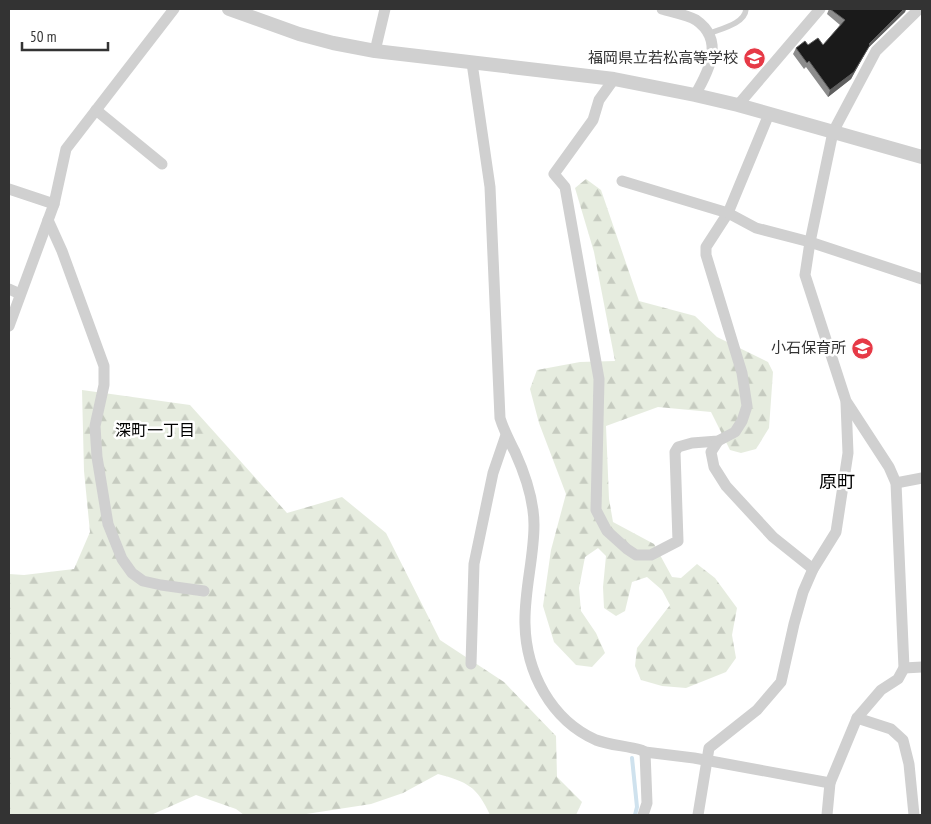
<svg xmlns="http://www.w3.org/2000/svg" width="931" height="824" viewBox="0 0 931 824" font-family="'PT Sans Narrow','Noto Sans JP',sans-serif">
<defs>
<pattern id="forest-firs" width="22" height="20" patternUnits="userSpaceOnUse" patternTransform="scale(1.25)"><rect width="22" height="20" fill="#e6ecdf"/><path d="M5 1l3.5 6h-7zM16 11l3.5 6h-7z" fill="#c6cbc0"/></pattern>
</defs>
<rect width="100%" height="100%" fill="#fff"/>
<g fill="url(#forest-firs)">
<path d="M 586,179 L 601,190 L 639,301 L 695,316 L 717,337 L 768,362 L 773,372 L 769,428 L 756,449 L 741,453 L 730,450 L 711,412 L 658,407 L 606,426 L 609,499 L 613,522 L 654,544 L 672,577 L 681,578 L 697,564 L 715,578 L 737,608 L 732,635 L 736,658 L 726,672 L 686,688 L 662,686 L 641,680 L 635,666 L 637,648 L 670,605 L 662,590 L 647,577 L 632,582 L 625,611 L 616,616 L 604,608 L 603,587 L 606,556 L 598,548 L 585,557 L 579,588 L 581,611 L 596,633 L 605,653 L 592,667 L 576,665 L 554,642 L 543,606 L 551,550 L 566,494 L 539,423 L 530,389 L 537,370 L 580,362 L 615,361 L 594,252 L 575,188 Z"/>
<path d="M 82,390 L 190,405 L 287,513 L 342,497 L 386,533 L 440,640 L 504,682 L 556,736 L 557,777 L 582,802 L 576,815 L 490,815 C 477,786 467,782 438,774 L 403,793 L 371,804 L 300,815 L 244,815 L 236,809 L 196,795 L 151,815 L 9,815 L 9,574 L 24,575 L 74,569 L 90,532 L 84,471 Z"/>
</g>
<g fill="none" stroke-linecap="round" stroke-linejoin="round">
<path stroke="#cfe2ee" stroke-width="4" d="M 632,758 L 637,807 L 635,815"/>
<path stroke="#d0d0d0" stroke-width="5.5" d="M 708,34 C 720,29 745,24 746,9"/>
<g stroke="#d0d0d0" stroke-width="11">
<path d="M 662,9 C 671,12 688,15 696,20 C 725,40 709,71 695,95"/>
<path d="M 375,51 L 385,9"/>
<path d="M 472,63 L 490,187 L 500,418 C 504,431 509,440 515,452 C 525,474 534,501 534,525 C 534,558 524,591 525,624 C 526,672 551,720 596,740 C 609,745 627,746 641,750 L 645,752 L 694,758 L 830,783"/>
<path d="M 614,79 L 599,100 L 593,120 L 554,174 L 565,187 L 599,379 L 596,510 L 607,531 L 627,549 L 636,555 L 651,555 L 678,541 L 675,452 L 678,447 L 692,443 L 718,441 L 735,432 L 742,421 L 747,406 L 742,373 L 706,255 L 706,247 L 728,213 L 769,114"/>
<path d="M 738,105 L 820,9"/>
<path d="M 96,110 L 162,164"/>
<path d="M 622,181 L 728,213 L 756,228 L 810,242 L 922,279"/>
<path d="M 9,189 L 54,204"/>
<path d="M 48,220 L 62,251 L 104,366 L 104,385 L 95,426 L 97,457 L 108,524 L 122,559 L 132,573 L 143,581 L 161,585 L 204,591"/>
<path d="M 9,289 L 20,294"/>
<path d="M 9,326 L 54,204 L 66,149 L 174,9"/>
<path d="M 718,441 L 711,452 L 714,467 L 726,486 L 773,537 L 813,569"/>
<path d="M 896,483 L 922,478"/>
<path d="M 471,664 L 474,564 L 493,473 L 506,435"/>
<path d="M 904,668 L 922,667"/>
<path d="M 857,718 L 891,729 L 903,740 L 909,764 L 914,815"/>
<path d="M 643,815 L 647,803 L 645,752"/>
<path d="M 698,815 L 709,748 L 757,710 L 781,682 L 794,624 L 803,592 L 813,569 L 836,532 L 848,453 L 846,403"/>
<path d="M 827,815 L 830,783 L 857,718 L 881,690 L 898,679 L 904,668 L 896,483 L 889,467 L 846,401 L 805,275 L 810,242 L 833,132 L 876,51 L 919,9"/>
</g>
<path stroke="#d0d0d0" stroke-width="14" d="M 229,9 L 299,34 L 333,43 L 375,51 L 614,79 L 695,95 L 738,105 L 922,157"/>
</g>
<path fill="#8c8c8c" d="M 829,9 L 906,9 L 905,12 L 868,48 L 851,79 L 828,97 L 806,67 L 804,69 L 793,54 L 796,48 L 808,45 L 823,45 L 840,25 L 827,14 Z"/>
<path fill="#5f5f5f" d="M 904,9 L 906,9 L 905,12 L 868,48 L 851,79 L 828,97 L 830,90 L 869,44 Z"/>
<path fill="#1a1a1a" stroke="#5f5f5f" d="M 830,9 L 904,9 L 869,44 L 870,45 L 854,72 L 830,90 L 809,61 L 807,63 L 796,48 L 805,41 L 808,45 L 818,38 L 823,45 L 845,20 Z"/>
<defs>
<symbol id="school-disc" viewBox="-11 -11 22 22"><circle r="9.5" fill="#e63946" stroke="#fff"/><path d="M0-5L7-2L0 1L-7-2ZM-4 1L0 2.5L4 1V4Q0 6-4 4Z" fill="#fff"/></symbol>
</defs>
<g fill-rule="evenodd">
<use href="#school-disc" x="742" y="46" width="25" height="25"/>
<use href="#school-disc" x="850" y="336" width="25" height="25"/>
</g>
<g text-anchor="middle" stroke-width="5" stroke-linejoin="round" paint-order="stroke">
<g font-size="15" fill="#333" stroke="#fff" text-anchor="end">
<text x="738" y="63">福岡県立若松高等学校</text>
<text x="846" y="353">小石保育所</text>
</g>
<g font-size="16" fill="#000" stroke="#fff">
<text x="155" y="436">深町一丁目</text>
</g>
<g font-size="18" fill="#000" stroke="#fff">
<text x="837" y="488">原町</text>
</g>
</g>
<rect width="931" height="824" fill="none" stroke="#333333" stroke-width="20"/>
<path d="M22 42v8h86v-8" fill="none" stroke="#333333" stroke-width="2.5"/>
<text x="30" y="42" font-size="15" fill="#333333" stroke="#ffffff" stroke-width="4" paint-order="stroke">50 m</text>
</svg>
